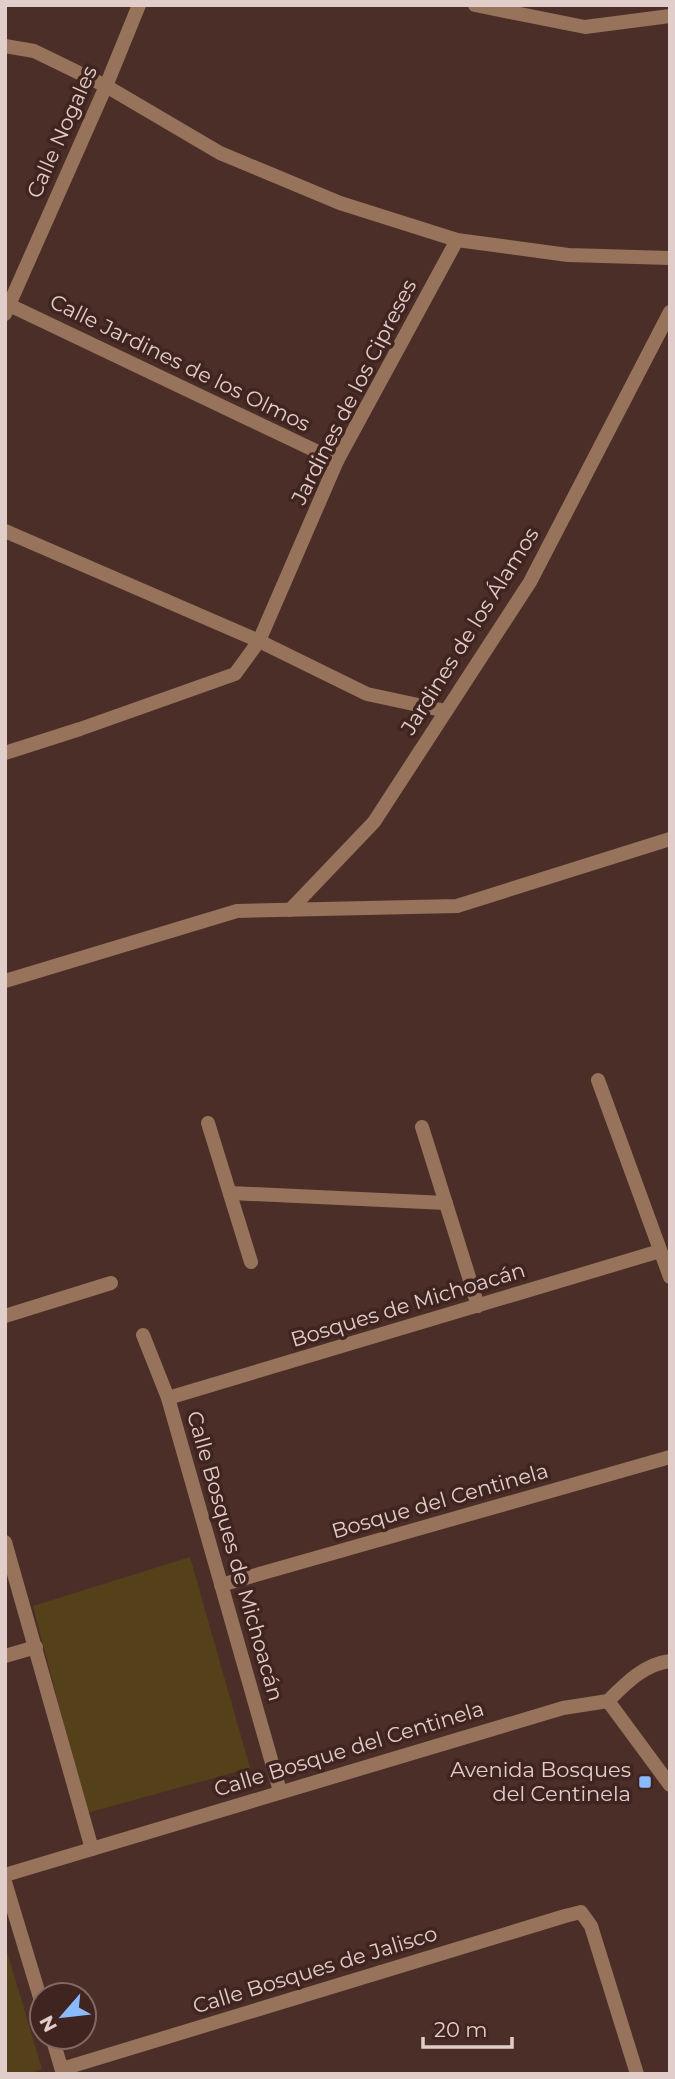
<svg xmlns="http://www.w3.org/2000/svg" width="675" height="2079" viewBox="0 0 675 2079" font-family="Montserrat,sans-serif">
<rect width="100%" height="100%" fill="#4b2e28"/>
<g fill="#544119">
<path d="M 190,1557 L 250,1768 L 87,1813 L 33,1606 Z"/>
<path d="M 5,1945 L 42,2069 L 28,2074 L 5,2074 Z"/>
</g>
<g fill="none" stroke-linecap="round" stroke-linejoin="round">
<g stroke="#96735a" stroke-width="14">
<path d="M 475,5 L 585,27 L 670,16"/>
<path d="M 5,46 L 34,51 L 106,86 L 220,153 L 340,203 L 457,240 L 568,255 L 670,258"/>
<path d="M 5,303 L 337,461"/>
<path d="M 5,314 L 106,86 L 139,5"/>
<path d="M 5,531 L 259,641 L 367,694 L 446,711"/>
<path d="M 5,753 L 80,729 L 235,674 L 259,641 L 337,461 L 457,240"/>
<path d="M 290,910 L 374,822 L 530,582 L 670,312"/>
<path d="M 5,981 L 237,911 L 457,906 L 670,839"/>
<path d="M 598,1080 L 670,1277"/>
<path d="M 208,1123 L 251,1262"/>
<path d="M 422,1127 L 478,1306"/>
<path d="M 230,1193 L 446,1203"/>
<path d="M 5,1316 L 111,1283"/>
<path d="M 143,1335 L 168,1398 L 280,1791"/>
<path d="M 168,1398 L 660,1251"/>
<path d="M 5,1542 L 92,1849"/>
<path d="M 221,1585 L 670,1457"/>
<path d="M 5,1656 L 36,1647"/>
<path d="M 608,1701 L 670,1785"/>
<path d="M 608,1701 C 625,1684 644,1664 670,1661"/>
<path d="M 5,1875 L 563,1708 L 608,1701"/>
<path d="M 5,1882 L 42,2004"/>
<path d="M 52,2037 L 63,2074"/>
<path d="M 62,2069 L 565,1916 L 581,1912 L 591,1926 L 637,2074"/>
</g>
</g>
<rect fill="#8bbafc" stroke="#40241f" stroke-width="2.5" x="638" y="1775" width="14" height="14" rx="3.5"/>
<g text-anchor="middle" stroke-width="7" stroke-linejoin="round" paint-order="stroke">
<g font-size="21" fill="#e1ceca" stroke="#40241f">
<text transform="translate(62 132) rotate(-66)" y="7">Calle Nogales</text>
<text transform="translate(180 363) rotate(26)" y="7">Calle Jardines de los Olmos</text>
<text transform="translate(354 392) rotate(-63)" y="7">Jardines de los Cipreses</text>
<text transform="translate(470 631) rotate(-58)" y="7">Jardines de los Álamos</text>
<text transform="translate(408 1305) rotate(-17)" y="7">Bosques de Michoacán</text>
<text transform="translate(440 1501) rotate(-16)" y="7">Bosque del Centinela</text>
<text transform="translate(235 1556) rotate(74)" y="7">Calle Bosques de Michoacán</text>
<text transform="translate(349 1749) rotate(-17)" y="7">Calle Bosque del Centinela</text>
<text transform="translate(315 1970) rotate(-17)" y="7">Calle Bosques de Jalisco</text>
</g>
<g font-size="21" fill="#e1ceca" stroke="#40241f" text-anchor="end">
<text x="631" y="1777">Avenida Bosques<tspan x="631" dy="24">del Centinela</tspan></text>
</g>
</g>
<rect width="675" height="2079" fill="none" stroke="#e1ceca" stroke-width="14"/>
<g transform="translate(63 2016) rotate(242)"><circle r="33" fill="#40241f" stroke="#806863" stroke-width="2"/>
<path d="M0-5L12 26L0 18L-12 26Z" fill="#8bbafc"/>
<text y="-10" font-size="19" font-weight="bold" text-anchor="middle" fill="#e1ceca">N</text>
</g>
<path d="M423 2037v10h89v-10" fill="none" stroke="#e1ceca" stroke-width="3.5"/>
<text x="434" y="2037" font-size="21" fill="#e1ceca" stroke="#40241f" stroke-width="5" paint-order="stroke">20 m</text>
</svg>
